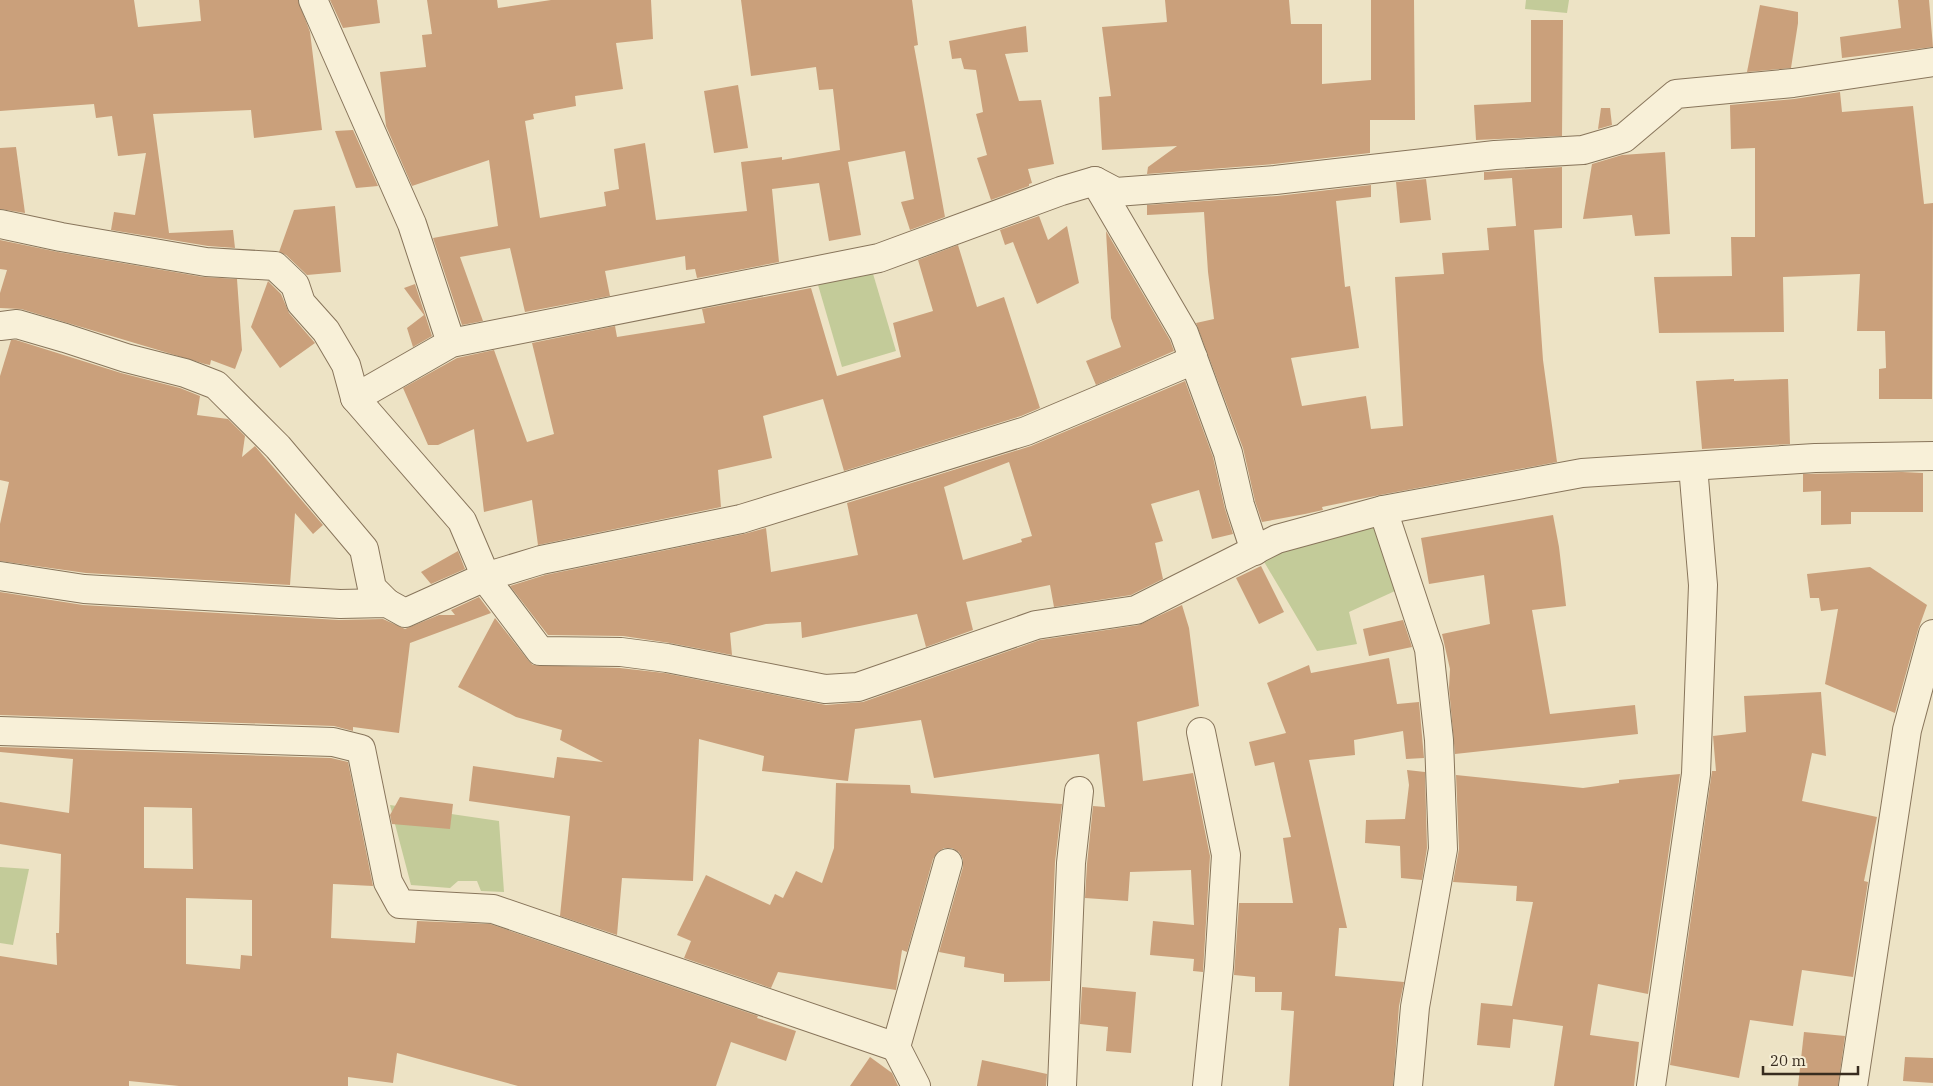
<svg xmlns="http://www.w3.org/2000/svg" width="1933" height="1086" viewBox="0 0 1933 1086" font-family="'IBM Plex Serif',serif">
<rect width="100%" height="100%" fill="#ede3c5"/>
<g fill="#c3cb99">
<path d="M 1526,0 L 1569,0 L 1567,13 L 1525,9 Z"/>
<path d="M 871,267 L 896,351 L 842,367 L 816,278 Z"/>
<path d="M 1369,523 L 1379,530 L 1395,591 L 1349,612 L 1357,644 L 1317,651 L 1263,560 L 1280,545 Z"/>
<path d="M 390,805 L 499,821 L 504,892 L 481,891 L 477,881 L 458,881 L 450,888 L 411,885 Z"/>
<path d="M 0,867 L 29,869 L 13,945 L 0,943 Z"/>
</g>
<g fill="#caa07b" fill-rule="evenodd">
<path d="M 0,0 L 134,0 L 138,27 L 201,21 L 199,0 L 298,0 L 310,32 L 322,130 L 254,138 L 251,110 L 153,114 L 169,233 L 233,230 L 235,248 L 208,246 L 111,230 L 114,212 L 135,215 L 146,153 L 118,156 L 112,116 L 96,118 L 94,104 L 0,111 Z"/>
<path d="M 330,0 L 377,0 L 380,23 L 343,28 Z"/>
<path d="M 427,0 L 497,0 L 498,8 L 551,0 L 651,0 L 653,39 L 616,43 L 623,89 L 575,96 L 576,106 L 533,114 L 534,119 L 525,121 L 540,218 L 606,206 L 604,192 L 619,189 L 614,149 L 645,143 L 656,220 L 747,211 L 741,162 L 782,157 L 782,160 L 840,150 L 833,89 L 819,90 L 816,67 L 751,76 L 741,0 L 912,0 L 918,45 L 914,46 L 945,217 L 910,230 L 901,202 L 914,199 L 905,151 L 848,162 L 861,235 L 829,241 L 819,183 L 772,189 L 779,262 L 697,278 L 695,269 L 686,270 L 685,256 L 605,271 L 610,296 L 525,312 L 510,248 L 460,257 L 483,321 L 462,325 L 433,238 L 498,226 L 489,160 L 412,186 L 386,126 L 380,72 L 426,67 L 422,35 L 432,34 Z"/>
<path d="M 1165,0 L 1289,0 L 1291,24 L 1322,24 L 1322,84 L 1371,80 L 1371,0 L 1414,0 L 1415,120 L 1370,120 L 1370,153 L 1274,164 L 1147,174 L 1148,167 L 1177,146 L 1102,150 L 1099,97 L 1111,96 L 1102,27 L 1167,22 Z"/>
<path d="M 1898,0 L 1929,0 L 1933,47 L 1842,58 L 1840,37 L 1901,28 Z"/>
<path d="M 1760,5 L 1798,12 L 1798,23 L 1791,68 L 1747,72 Z"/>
<path d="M 1531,20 L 1563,20 L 1562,136 L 1476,140 L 1474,105 L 1531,102 Z"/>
<path d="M 1026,26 L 1028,52 L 1005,54 L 1019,101 L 1041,100 L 1054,164 L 1028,169 L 1032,183 L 1029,184 L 1029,186 L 991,200 L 977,158 L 987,155 L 976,114 L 983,112 L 976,70 L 964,69 L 961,58 L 952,59 L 949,41 Z"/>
<path d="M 738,85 L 748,148 L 714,153 L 704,91 Z"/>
<path d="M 1840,92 L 1842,112 L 1913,106 L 1924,204 L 1933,203 L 1932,399 L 1879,399 L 1879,369 L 1886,368 L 1885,331 L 1857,331 L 1860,274 L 1783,277 L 1784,332 L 1659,333 L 1654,277 L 1732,276 L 1731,237 L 1755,237 L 1755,148 L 1731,149 L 1730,105 L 1794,99 Z"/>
<path d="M 1601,108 L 1610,108 L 1612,125 L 1598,129 Z"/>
<path d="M 353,130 L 378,186 L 356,188 L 335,131 Z"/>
<path d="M 16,147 L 25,213 L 0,209 L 0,148 Z"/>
<path d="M 1665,152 L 1670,234 L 1635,236 L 1632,215 L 1583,219 L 1592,164 L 1622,155 Z"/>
<path d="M 1562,167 L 1562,228 L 1534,230 L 1543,360 L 1557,462 L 1380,495 L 1322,507 L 1323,510 L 1305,514 L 1262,522 L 1255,501 L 1243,448 L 1196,323 L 1214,319 L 1208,272 L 1204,212 L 1147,215 L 1147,205 L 1277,196 L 1371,185 L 1371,197 L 1336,201 L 1345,287 L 1350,286 L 1359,348 L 1291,358 L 1302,406 L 1366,396 L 1371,429 L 1403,426 L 1395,277 L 1444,274 L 1442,253 L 1489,250 L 1487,228 L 1516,226 L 1512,178 L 1484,180 L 1484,172 Z"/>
<path d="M 1426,179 L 1431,220 L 1400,223 L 1396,182 Z"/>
<path d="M 335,206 L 341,272 L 307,275 L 286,255 L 279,252 L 294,210 Z"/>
<path d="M 1039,216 L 1048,240 L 1067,226 L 1079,283 L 1037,304 L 1013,242 L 1005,245 L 1000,230 Z"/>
<path d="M 1106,231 L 1170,340 L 1174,351 L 1096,385 L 1086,361 L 1121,347 L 1111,318 Z"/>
<path d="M 0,240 L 58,252 L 203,277 L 237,279 L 242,350 L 235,369 L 211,360 L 210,365 L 205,364 L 21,309 L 0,308 L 0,293 L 7,270 L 0,269 Z"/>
<path d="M 958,245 L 977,307 L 1004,297 L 1040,408 L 1021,416 L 844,471 L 823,399 L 763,416 L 772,458 L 718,470 L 721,507 L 538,545 L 532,500 L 484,512 L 474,429 L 438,445 L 428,445 L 403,388 L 457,358 L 494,350 L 527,442 L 554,434 L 532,343 L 615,326 L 617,337 L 705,323 L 702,309 L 811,288 L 837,376 L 901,357 L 893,323 L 933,311 L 918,260 Z"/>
<path d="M 268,281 L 281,294 L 289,313 L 315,343 L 280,368 L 251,327 Z"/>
<path d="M 415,284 L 432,336 L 413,347 L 407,328 L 424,315 L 404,288 Z"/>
<path d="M 11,340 L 16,340 L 121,373 L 180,388 L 200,396 L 197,415 L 228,419 L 245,436 L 242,457 L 255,446 L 323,525 L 313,534 L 295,513 L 290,585 L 86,573 L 0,561 L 0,524 L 9,482 L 0,480 L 0,376 Z"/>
<path d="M 1734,379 L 1734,381 L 1788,379 L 1790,444 L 1702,449 L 1696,381 Z"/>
<path d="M 1185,381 L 1213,457 L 1225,509 L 1233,534 L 1212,539 L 1199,490 L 1151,504 L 1163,541 L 1155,543 L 1163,579 L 1131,595 L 1054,607 L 1050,585 L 966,602 L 973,630 L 926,647 L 917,614 L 802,638 L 801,622 L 766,624 L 730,633 L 732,655 L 670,643 L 623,636 L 548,635 L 510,586 L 545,575 L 744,534 L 766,528 L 771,572 L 858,555 L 847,503 L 1031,446 ZM 1009,462 L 1032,536 L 1021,539 L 1022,542 L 963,560 L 944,487 Z"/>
<path d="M 1902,472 L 1923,473 L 1923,512 L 1851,512 L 1851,524 L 1821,525 L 1821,491 L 1803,492 L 1803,474 Z"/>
<path d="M 1553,515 L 1559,547 L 1566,606 L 1532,610 L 1550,714 L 1635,705 L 1638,734 L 1455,754 L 1449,688 L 1450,669 L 1442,634 L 1490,624 L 1484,575 L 1429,584 L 1421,538 Z"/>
<path d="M 458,551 L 465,569 L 431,584 L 421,572 Z"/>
<path d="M 1261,566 L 1284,612 L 1259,624 L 1236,578 Z"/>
<path d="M 1870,567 L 1927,605 L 1918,630 L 1895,713 L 1825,684 L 1838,609 L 1821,611 L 1819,598 L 1810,598 L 1807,574 Z"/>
<path d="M 0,592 L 83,605 L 339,620 L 383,619 L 405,629 L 439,615 L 455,615 L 451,610 L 479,597 L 491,613 L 410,643 L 399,733 L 353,727 L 353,731 L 334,726 L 0,715 Z"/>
<path d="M 1182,605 L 1189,628 L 1199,706 L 1137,722 L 1143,781 L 1193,773 L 1210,856 L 1203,972 L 1193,971 L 1194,959 L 1150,955 L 1153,921 L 1194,925 L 1191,870 L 1130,872 L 1128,901 L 1085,898 L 1087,864 L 1093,806 L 1105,807 L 1099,754 L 934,778 L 921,720 L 855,729 L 848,781 L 762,771 L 764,756 L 699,739 L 693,881 L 622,878 L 617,935 L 560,916 L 570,816 L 469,801 L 473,766 L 554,778 L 557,757 L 603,762 L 560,740 L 562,730 L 516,717 L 458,687 L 495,618 L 528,660 L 533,665 L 620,668 L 664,673 L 826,705 L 863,702 L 1040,640 L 1139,625 Z"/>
<path d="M 1403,620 L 1412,647 L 1369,656 L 1363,629 Z"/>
<path d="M 1389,658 L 1397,704 L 1419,702 L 1424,758 L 1406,759 L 1403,731 L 1354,740 L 1355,755 L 1309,760 L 1347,928 L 1339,928 L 1335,976 L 1404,982 L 1399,1006 L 1393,1086 L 1289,1086 L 1294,1011 L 1281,1010 L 1282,992 L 1255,992 L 1255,977 L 1234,975 L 1239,903 L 1293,903 L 1283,838 L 1291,837 L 1274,762 L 1255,766 L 1249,742 L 1286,733 L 1267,683 L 1309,665 L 1311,673 Z"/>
<path d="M 1821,692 L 1826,756 L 1812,753 L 1802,801 L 1877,817 L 1864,881 L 1868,882 L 1853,977 L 1802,970 L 1793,1026 L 1750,1020 L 1739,1078 L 1670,1065 L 1712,771 L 1716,771 L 1713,736 L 1746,732 L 1744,696 Z"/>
<path d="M 0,747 L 331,758 L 348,762 L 373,886 L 333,884 L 331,938 L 415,943 L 417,921 L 490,924 L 758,1016 L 757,1018 L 796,1031 L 786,1061 L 731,1042 L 716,1086 L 518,1086 L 397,1053 L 393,1083 L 348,1077 L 348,1086 L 179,1086 L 129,1081 L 129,1086 L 0,1086 L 0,956 L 57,965 L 56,933 L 59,933 L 61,854 L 0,844 L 0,802 L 69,813 L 73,759 L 0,752 ZM 144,807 L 192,808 L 193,869 L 144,868 ZM 186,898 L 252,900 L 252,956 L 241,955 L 240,969 L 186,964 Z"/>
<path d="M 1407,770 L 1425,772 L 1427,848 L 1422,880 L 1401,878 L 1400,846 L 1365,843 L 1366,820 L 1405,819 L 1409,785 Z"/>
<path d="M 1680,774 L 1648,994 L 1598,984 L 1590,1035 L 1639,1042 L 1634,1086 L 1554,1086 L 1563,1026 L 1513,1019 L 1510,1048 L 1477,1045 L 1481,1003 L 1512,1006 L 1533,902 L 1516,901 L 1517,886 L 1453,882 L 1459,849 L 1456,775 L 1583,788 L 1619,783 L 1619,780 Z"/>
<path d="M 836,783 L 910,785 L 911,793 L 1062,804 L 1055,862 L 1050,981 L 1004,982 L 1004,974 L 964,967 L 965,957 L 939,952 L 963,867 L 963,859 L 959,852 L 952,848 L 944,848 L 938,852 L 933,859 L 907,952 L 902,950 L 896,990 L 778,972 L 771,988 L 684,958 L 691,941 L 677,935 L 706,875 L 770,905 L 775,894 L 783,898 L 796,871 L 822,883 L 834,848 Z"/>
<path d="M 400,797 L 453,804 L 450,829 L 392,824 L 390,815 Z"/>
<path d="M 1082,987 L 1136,992 L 1131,1053 L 1106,1051 L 1108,1027 L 1080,1024 Z"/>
<path d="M 1804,1032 L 1845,1036 L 1838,1086 L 1798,1086 Z"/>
<path d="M 870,1057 L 892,1073 L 898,1086 L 850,1086 Z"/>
<path d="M 1905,1057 L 1933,1058 L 1933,1083 L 1903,1081 Z"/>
<path d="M 982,1060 L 1047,1074 L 1046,1086 L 977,1086 Z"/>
</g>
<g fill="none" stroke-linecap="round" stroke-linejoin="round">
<defs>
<g id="street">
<path d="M 313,0 L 412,224 L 451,343"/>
<path d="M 1095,181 L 1184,333 L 1228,453 L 1240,505 L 1255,551"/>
<path d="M 0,224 L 61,237 L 206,262 L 275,266 L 295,285 L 301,303 L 326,331 L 346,365 L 355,398 L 462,521 L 488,582 L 540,651 L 621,652 L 667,658 L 825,689 L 858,687 L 1036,625 L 1136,610 L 1277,539 L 1383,510 L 1582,473 L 1815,458 L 1933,456"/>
<path d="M 0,326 L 17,324 L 65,338 L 126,358 L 185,373 L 216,385 L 278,447 L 364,549 L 372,588 L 387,603"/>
<path d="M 355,398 L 451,343 L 879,258 L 1061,191 L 1095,181 L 1116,192 L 1275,180 L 1495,155 L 1583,150 L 1624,138 L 1676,94 L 1793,83 L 1933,62"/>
<path d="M 1383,510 L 1429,649 L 1439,740 L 1443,849 L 1415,1007 L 1408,1086"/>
<path d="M 0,576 L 84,589 L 340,604 L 387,603 L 405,613 L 485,577 L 541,560 L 741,519 L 1026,431 L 1182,365 L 1193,357"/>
<path d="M 0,731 L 333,742 L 361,749 L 388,882 L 400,904 L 493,909 L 896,1047"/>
<path d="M 1201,732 L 1226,855 L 1219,967 L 1207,1086"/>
<path d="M 916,1086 L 896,1047 L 948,863"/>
<path d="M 1062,1086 L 1071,863 L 1079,791"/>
<path d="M 1651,1086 L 1696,774 L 1703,585 L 1693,466"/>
<path d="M 1853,1086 L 1907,730 L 1933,634"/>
</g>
</defs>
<use href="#street" stroke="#88755b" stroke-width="30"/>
<use href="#street" stroke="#f8f0d8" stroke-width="28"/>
</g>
<path d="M1763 1066v8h95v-8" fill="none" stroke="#382c1f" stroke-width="2.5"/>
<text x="1770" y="1066" font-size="15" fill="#382c1f" stroke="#f5edd4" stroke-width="4" paint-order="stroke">20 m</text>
</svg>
